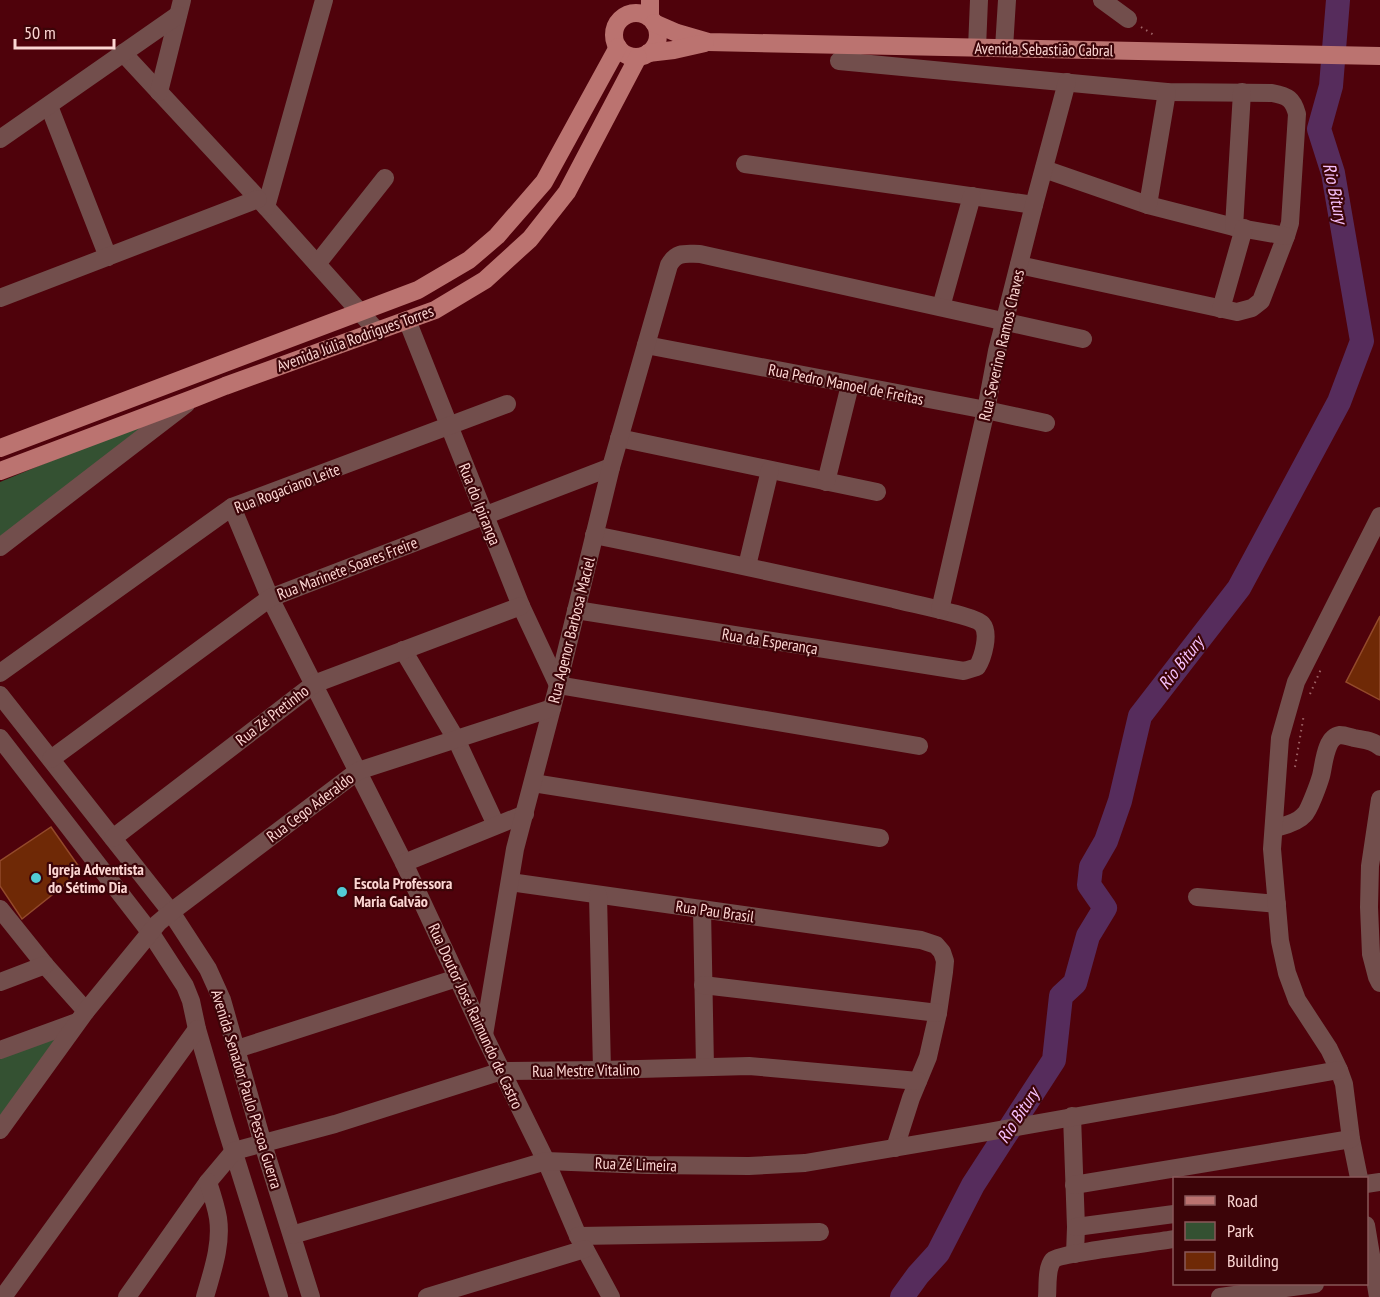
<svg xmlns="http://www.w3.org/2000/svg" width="1380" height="1297" viewBox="0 0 1380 1297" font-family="'PT Sans Narrow',sans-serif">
<rect width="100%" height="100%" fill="#4f020b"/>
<g fill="#345132">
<path d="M 157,417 L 0,542 L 0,482 Z"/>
<path d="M 58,1037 L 0,1118 L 0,1057 Z"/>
</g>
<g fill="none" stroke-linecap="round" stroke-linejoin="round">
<path stroke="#562c5c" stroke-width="24" d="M 902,1297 L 918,1275 L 938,1253 L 973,1185 L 1054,1060 L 1061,996 L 1075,983 L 1088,936 L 1105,908 L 1089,885 L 1091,867 L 1106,841 L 1120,801 L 1140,716 L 1239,588 L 1339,402 L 1362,341 L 1333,173 L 1319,129 L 1331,86 L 1338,0"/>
</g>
<g fill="#6f2906" stroke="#934a2b" stroke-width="1.5">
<path d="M 1380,616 L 1380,700 L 1346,682 Z"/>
<path d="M 51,827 L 82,871 L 22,919 L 0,886 L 0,861 Z"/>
</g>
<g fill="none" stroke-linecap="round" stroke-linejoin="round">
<g stroke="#9e6366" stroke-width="2" stroke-dasharray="1.5 4.5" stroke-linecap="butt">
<path d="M 1141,27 L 1154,35"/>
<path d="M 1310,694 L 1321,669"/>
<path d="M 1295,767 L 1304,714"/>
</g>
<g stroke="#724e4c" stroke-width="18">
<path d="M 1102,0 L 1128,19"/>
<path d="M 977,48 L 979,0"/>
<path d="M 1004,48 L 1007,0"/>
<path d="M 123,53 L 266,207 L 377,331"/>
<path d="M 839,61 L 1167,92 L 1272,93 C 1288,96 1293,99 1297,114 L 1290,223 L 1286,236 L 1261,301 L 1252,308 L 1237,312 L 1019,265"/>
<path d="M 159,92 L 182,0"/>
<path d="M 49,106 L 108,257"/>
<path d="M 0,139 L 178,15"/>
<path d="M 745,164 L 1034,205"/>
<path d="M 1044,169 L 1148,205 L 1234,227 L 1286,236"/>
<path d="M 1148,205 L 1167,92"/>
<path d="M 266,207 L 324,0"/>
<path d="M 1234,227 L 1242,92"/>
<path d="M 317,264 L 385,178"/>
<path d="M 0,298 L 258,199"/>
<path d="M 941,307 L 972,196"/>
<path d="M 1221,309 L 1244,228"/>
<path d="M 407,320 L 521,606 L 558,685 L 919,746"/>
<path d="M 646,345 L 986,410 L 1046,423"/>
<path d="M 619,438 L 877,492"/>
<path d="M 826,482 L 850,385"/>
<path d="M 232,507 L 270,598 L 404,863 L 484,1035 L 546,1161 L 578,1236 L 611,1297"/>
<path d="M 0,547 L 186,404"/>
<path d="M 747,566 L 770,470"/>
<path d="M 576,610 L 964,671 L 977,667 C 983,658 990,633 982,624 C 975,616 908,603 894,599 C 794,577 694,555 594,535"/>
<path d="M 940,610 L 986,410 L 997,351 L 1034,205 L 1067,82"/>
<path d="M 403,650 L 456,739 L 496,825"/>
<path d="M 0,673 L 232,507 L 507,404"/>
<path d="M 0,695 L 171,912 L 208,969 L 222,1000 L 263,1144 L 311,1297"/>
<path d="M 0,738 L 150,932 L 185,986 L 191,1001 L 197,1029 L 224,1121 L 279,1297"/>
<path d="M 51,759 L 270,598 L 611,467"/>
<path d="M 533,783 L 880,838"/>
<path d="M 1380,799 L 1370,866 L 1369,907 L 1371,954 L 1377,977 L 1380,983"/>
<path d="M 1279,827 C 1287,825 1298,822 1304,815 C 1309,811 1319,783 1321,776 C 1324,765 1325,737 1340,735 C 1344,735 1350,737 1354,738 C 1363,740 1373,740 1380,747"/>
<path d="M 113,838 L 314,684 L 521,606"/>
<path d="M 404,863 L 525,814"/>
<path d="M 510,882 L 921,940 L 936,945 L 942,952 L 945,961 L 944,972 L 938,1013 L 928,1057 L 911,1098 L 895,1148"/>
<path d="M 598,895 L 602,1070"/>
<path d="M 1197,897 L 1277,904"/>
<path d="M 0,909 L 45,965 L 86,1011"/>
<path d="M 702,909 L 705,1067"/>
<path d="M 0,982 L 45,965"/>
<path d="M 703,985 L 938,1013"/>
<path d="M 484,1035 L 515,849 L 558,685 L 611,467 L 669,265 C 677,251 686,254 700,254 L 1083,339"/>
<path d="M 237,1049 L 457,978"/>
<path d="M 0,1050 L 77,1022"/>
<path d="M 1072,1116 L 1076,1227 L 1075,1254"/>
<path d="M 0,1130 L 86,1011 L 158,923 L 171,912 L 358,771 L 552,708"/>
<path d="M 1359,1178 L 1351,1139 L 1344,1084 L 1339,1070 L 1329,1049 L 1297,1000 L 1287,973 L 1280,941 L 1272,849 L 1280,738 L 1296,682 L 1380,516"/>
<path d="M 1366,1184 L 1380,1182"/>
<path d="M 1074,1185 L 1351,1139"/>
<path d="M 1366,1225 L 1378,1297"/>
<path d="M 1076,1227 L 1174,1214"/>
<path d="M 292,1235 L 546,1161 L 648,1165 L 749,1166 L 805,1163 L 988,1132 L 1339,1070"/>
<path d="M 578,1236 L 820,1232"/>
<path d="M 3,1297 L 197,1029"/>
<path d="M 127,1297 L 208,1182 L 234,1151 L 335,1124 L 502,1071 L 602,1070 L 749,1066 L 918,1081"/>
<path d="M 205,1297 C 212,1272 222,1245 218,1218 C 216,1206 212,1194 208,1182"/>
<path d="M 427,1297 L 585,1249"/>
<path d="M 1047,1297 C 1048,1287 1046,1268 1053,1260 C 1060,1253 1158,1242 1174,1239"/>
<path d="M 1220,1297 L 1315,1284"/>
</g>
<g stroke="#bb7370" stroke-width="18">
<circle cx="636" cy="35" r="22"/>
<path d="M 650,18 L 650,0"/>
<path d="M 654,23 L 677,33 L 708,42 L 1380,56"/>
<path d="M 648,53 L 674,50 L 705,43"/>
<path d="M 0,448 L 418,290 L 469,260 L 497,236 L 544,182 L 618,47"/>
<path d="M 0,471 L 192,399 L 225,386 L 435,310 L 485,280 L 530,239 L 567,192 L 638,57"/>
</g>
</g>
<g fill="#52ccd6" stroke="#3c0408" stroke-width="2">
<circle cx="36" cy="878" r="6"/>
<circle cx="342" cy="892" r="6"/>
</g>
<g text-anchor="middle" stroke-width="4.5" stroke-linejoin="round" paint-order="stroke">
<g font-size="16" fill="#fcd6d3" stroke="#3c0408">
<text transform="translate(1044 49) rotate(1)" y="6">Avenida Sebastião Cabral</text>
<text transform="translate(355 338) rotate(-20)" y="6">Avenida Júlia Rodrigues Torres</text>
<text transform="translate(1001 345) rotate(-77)" y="6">Rua Severino Ramos Chaves</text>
<text transform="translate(846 384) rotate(11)" y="6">Rua Pedro Manoel de Freitas</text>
<text transform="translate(287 488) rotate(-21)" y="6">Rua Rogaciano Leite</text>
<text transform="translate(480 504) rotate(68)" y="6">Rua do Ipiranga</text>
<text transform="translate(347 568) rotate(-21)" y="6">Rua Marinete Soares Freire</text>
<text transform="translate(571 630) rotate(-76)" y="6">Rua Agenor Barbosa Maciel</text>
<text transform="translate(770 641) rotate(9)" y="6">Rua da Esperança</text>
<text transform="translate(272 715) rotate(-38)" y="6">Rua Zé Pretinho</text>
<text transform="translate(310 807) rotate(-37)" y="6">Rua Cego Aderaldo</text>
<text transform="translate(715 911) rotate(8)" y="6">Rua Pau Brasil</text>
<text transform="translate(476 1016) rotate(65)" y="6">Rua Doutor José Raimundo de Castro</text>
<text transform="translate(586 1070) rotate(-1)" y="6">Rua Mestre Vitalino</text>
<text transform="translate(247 1089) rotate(73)" y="6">Avenida Senador Paulo Pessoa Guerra</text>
<text transform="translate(636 1164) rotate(2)" y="6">Rua Zé Limeira</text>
</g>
<g font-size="16" font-weight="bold" fill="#fcd6d3" stroke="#3c0408" text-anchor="start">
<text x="48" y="875">Igreja Adventista<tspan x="48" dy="18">do Sétimo Dia</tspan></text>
<text x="354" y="889">Escola Professora<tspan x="354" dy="18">Maria Galvão</tspan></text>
</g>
<g font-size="18" font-style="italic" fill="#f6c0fc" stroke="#3c0408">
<text transform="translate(1335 193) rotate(78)" y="6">Rio Bitury</text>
<text transform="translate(1181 663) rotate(-52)" y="6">Rio Bitury</text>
<text transform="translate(1018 1116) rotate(-57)" y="6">Rio Bitury</text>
</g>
</g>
<rect x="1173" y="1177" width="195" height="108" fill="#3c0408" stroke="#895859" stroke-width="1.5"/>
<rect x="1185" y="1196" width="30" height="9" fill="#bb7370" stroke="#895859" stroke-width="1.5"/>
<text x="1227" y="1207" font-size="18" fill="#fcd6d3">Road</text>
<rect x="1185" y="1222" width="30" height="18" fill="#345132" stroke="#895859" stroke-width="1.5"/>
<text x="1227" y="1237" font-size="18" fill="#fcd6d3">Park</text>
<rect x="1185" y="1252" width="30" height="18" fill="#6f2906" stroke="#895859" stroke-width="1.5"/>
<text x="1227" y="1267" font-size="18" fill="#fcd6d3">Building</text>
<path d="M15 39v9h99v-9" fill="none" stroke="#fcd6d3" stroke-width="3"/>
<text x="24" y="39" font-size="18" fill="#fcd6d3" stroke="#3c0408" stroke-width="4.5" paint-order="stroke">50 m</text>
</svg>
